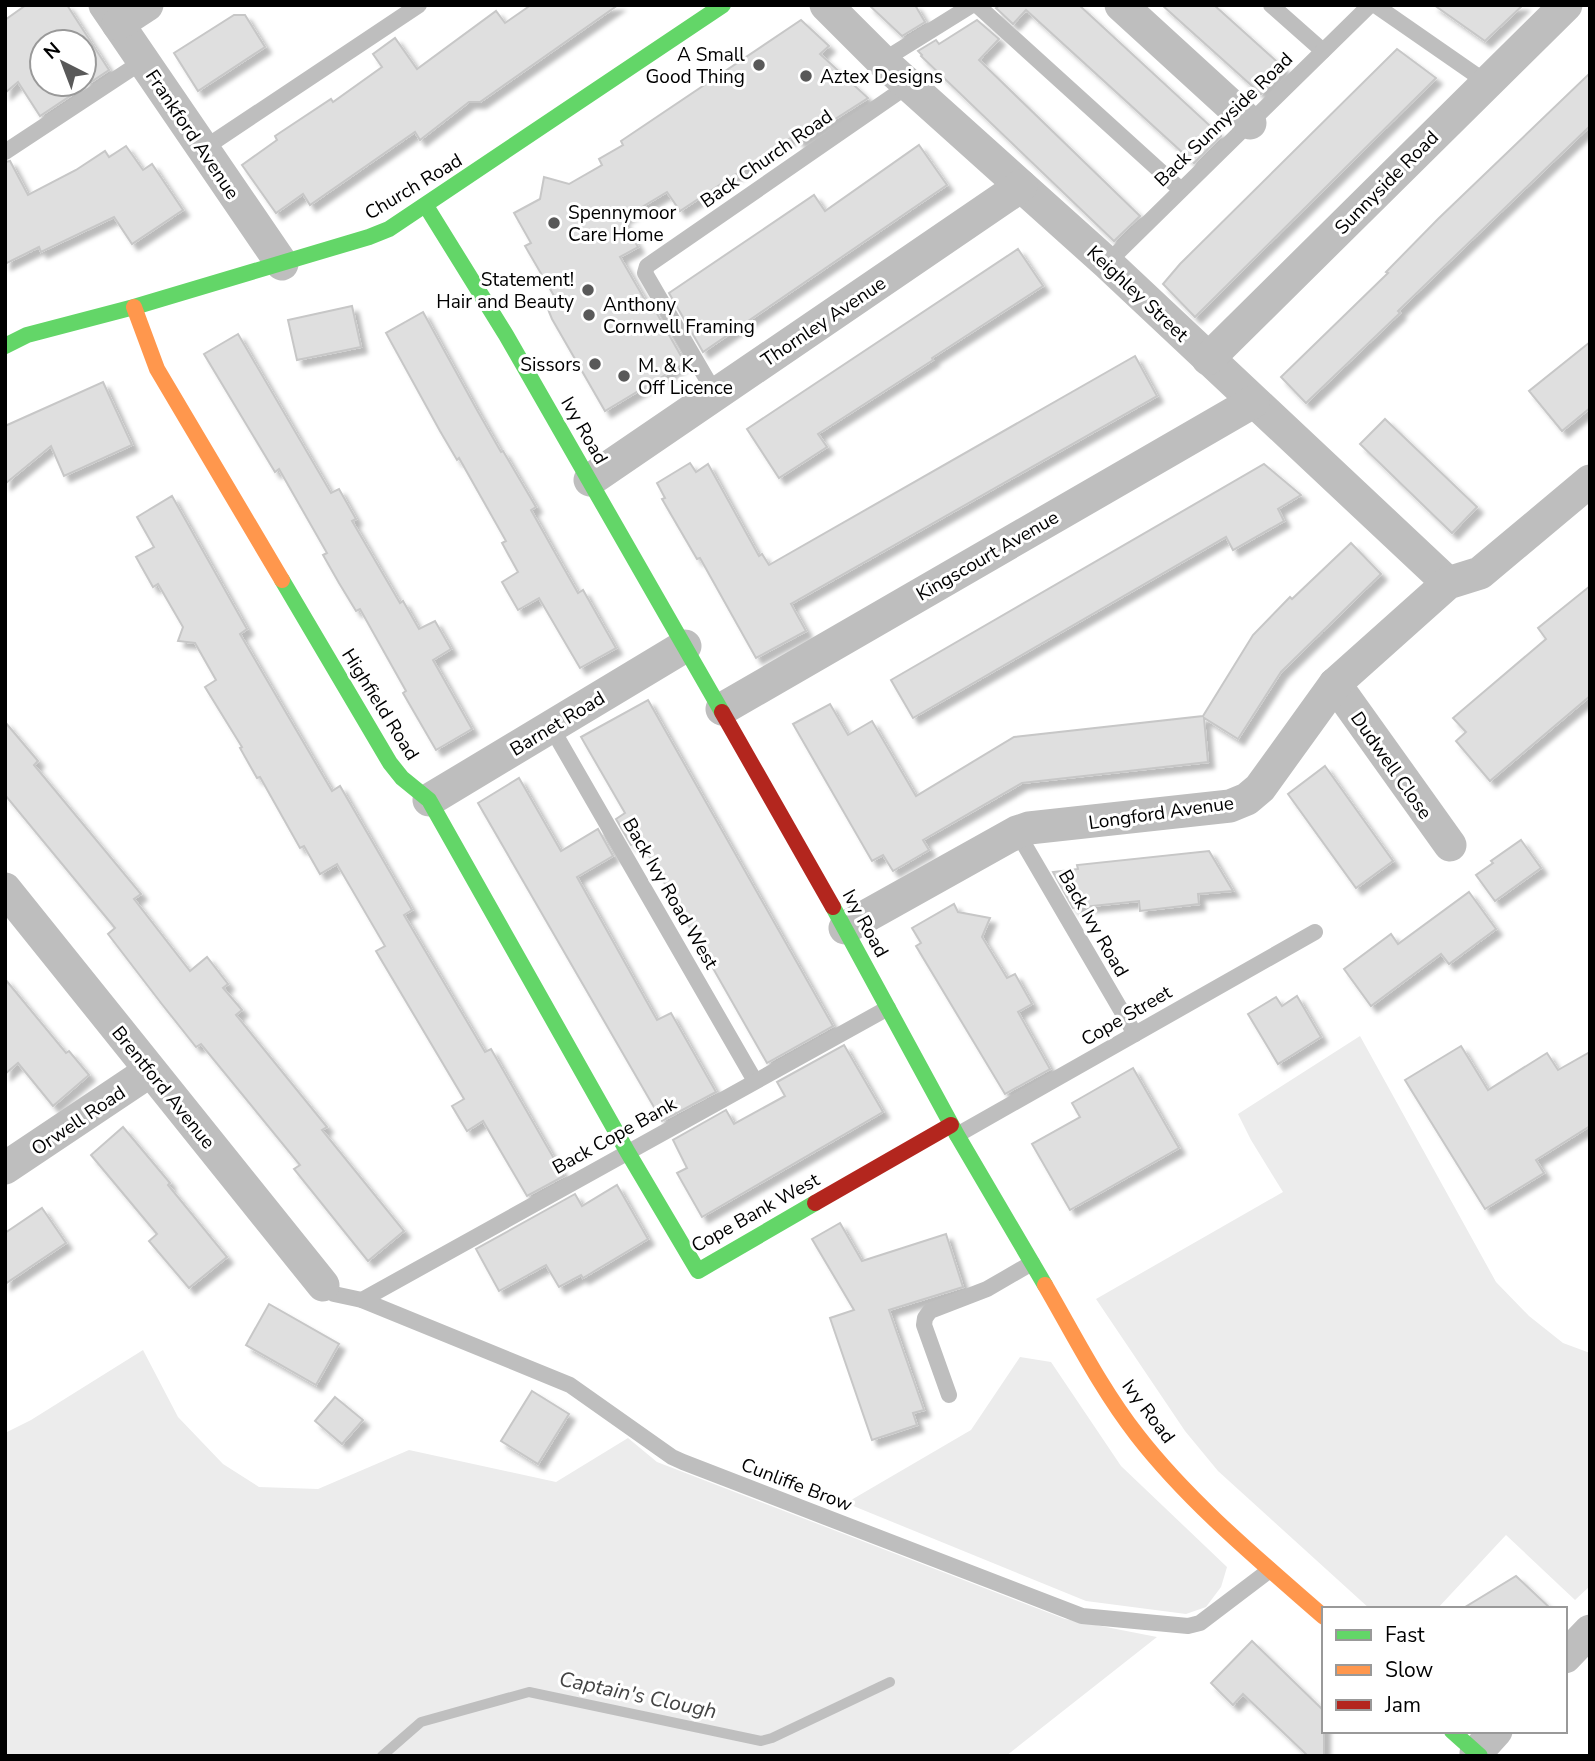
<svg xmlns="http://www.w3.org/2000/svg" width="1595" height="1761" viewBox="0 0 1595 1761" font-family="'Nunito Sans',sans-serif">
<defs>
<filter id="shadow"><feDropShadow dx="6" dy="6" stdDeviation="2" flood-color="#0004"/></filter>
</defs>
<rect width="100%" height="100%" fill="#fff"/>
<g fill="#ececec">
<path d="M 1360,1036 L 1496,1282 L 1529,1316 L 1563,1343 L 1590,1353 L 1590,1586 L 1575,1600 L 1506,1535 L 1437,1609 L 1370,1609 L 1218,1471 L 1185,1431 L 1096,1299 L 1283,1192 L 1251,1140 L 1238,1114 Z"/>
<path d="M 143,1350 L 178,1417 L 223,1464 L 259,1487 L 318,1489 L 409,1450 L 556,1482 L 628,1438 L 657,1462 L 1065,1619 L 1157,1637 L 1006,1756 L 5,1756 L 5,1433 L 31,1420 Z"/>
<path d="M 1020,1357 L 1051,1362 L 1121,1466 L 1227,1567 L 1221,1587 L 1206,1607 L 1186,1614 L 1086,1601 L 846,1503 L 971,1430 Z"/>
</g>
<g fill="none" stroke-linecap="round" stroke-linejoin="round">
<path stroke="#bfbfbf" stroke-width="10" d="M 382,1756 L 421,1722 L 529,1692 L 761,1741 L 772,1738 L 890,1682"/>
</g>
<g fill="#dfdfdf" stroke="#c7c7c7" stroke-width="2" fill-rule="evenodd" filter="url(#shadow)">
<path d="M 26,5 L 67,5 L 109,70 L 40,116 L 18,82 L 5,93 L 5,20 ZM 42,42 L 84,42 L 84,84 L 42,84 Z"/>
<path d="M 531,5 L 618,5 L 480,102 L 469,102 L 420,140 L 415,132 L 310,205 L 303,194 L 276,213 L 242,165 L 277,140 L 275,136 L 331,99 L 333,102 L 382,67 L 373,54 L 395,38 L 417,69 L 496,11 L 505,23 Z"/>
<path d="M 869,5 L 915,5 L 925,22 L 902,36 Z"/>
<path d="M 1000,5 L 1079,5 L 1221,136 L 1194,163 L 1026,10 L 1013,24 L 996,8 Z"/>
<path d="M 1162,5 L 1214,5 L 1284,68 L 1261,94 Z"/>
<path d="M 1434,5 L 1523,5 L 1485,41 Z"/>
<path d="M 234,15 L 245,15 L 265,47 L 198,91 L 174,53 Z"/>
<path d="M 801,20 L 829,46 L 820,54 L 868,98 L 799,142 L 795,135 L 680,211 L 667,192 L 622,219 L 638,247 L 620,257 L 649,307 L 652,305 L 685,363 L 605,411 L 552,319 L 547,307 L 557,301 L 525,246 L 531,243 L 514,213 L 540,199 L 544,177 L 569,184 L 602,165 L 599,159 L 623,145 L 621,141 Z"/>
<path d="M 977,20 L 999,39 L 979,60 L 1140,216 L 1114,241 L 921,56 L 922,55 L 918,51 L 936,40 L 939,44 Z"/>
<path d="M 1397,49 L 1436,78 L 1195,317 L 1163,284 L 1180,264 Z"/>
<path d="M 1590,73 L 1590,126 L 1398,311 L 1400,313 L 1306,403 L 1281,377 L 1388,273 L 1386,272 L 1438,219 Z"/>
<path d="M 919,145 L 947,185 L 703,352 L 669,293 L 814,195 L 825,211 Z"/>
<path d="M 126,146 L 143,170 L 152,164 L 183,210 L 132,244 L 114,217 L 41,252 L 39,247 L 5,264 L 5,162 L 10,161 L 28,195 L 76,170 L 105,151 L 109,157 Z"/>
<path d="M 1018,249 L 1043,286 L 932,358 L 933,360 L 818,434 L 827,447 L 779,478 L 747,429 Z"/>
<path d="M 352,306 L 361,347 L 297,360 L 288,320 Z"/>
<path d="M 423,312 L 477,410 L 501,452 L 503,451 L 536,507 L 531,510 L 554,551 L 578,593 L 583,590 L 616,648 L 580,668 L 539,598 L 518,610 L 502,582 L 518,572 L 502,543 L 506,541 L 459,458 L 457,460 L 440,431 L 386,333 Z"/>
<path d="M 238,334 L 331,493 L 339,489 L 356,519 L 352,521 L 400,603 L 403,601 L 419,629 L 435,621 L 451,649 L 433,660 L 472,729 L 436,750 L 403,693 L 406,691 L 360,609 L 356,611 L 339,583 L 323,555 L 327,553 L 279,469 L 275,472 L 204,354 Z"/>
<path d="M 1590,342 L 1590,408 L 1562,431 L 1529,391 Z"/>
<path d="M 1135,356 L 1157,396 L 791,604 L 806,631 L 756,658 L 700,558 L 697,559 L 662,499 L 665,498 L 657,483 L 690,463 L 696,472 L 708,464 L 759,556 L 762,554 L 769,565 Z"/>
<path d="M 103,382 L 132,445 L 64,476 L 51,446 L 5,484 L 5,426 Z"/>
<path d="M 1385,419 L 1477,507 L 1452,533 L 1360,444 Z"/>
<path d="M 1264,464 L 1301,495 L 1278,509 L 1284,521 L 1233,550 L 1226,537 L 913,718 L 891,680 Z"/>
<path d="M 172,496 L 247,629 L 240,634 L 332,791 L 340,786 L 412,910 L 404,915 L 485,1052 L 491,1049 L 564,1176 L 527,1196 L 483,1121 L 467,1131 L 452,1106 L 464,1099 L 376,951 L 385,946 L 337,864 L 320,874 L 304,846 L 300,848 L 260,777 L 257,778 L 240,748 L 242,747 L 205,687 L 216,680 L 195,643 L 178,641 L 183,627 L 158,584 L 153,587 L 136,557 L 154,547 L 137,517 Z"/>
<path d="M 1351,543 L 1381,574 L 1281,672 L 1238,739 L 1204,718 L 1208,762 L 1022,783 L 923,840 L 929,850 L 893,871 L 883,855 L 872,861 L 793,724 L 830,704 L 848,735 L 872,721 L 916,796 L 1014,737 L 1203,716 L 1253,635 L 1290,597 L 1292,599 Z"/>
<path d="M 1590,586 L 1590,696 L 1490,781 L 1456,741 L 1466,732 L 1453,718 L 1546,639 L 1538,628 Z"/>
<path d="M 648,700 L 833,1026 L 767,1063 L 640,840 L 631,845 L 616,819 L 625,813 L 581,737 Z"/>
<path d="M 5,722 L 38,761 L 34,765 L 141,894 L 134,899 L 190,971 L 207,957 L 228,984 L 223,988 L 242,1010 L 236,1015 L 327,1127 L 322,1130 L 404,1231 L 368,1261 L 294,1169 L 300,1165 L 201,1044 L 196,1047 L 161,1003 L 108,934 L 115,928 L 5,795 Z"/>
<path d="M 1325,766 L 1393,861 L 1356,888 L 1288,794 Z"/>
<path d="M 519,778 L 561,851 L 598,829 L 613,856 L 577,877 L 657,1020 L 671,1013 L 716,1092 L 662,1121 L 478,803 Z"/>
<path d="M 1521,840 L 1541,868 L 1495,901 L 1476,875 L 1493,863 L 1491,861 Z"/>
<path d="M 1209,851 L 1233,891 L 1198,894 L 1199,904 L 1140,911 L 1139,901 L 1073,908 L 1053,872 L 1078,869 L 1077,865 Z"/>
<path d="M 1469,892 L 1496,929 L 1449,964 L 1441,954 L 1371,1006 L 1344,969 L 1391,934 L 1398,944 Z"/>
<path d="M 954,904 L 958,912 L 990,918 L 982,937 L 1007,978 L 1015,974 L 1032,1004 L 1018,1012 L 1050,1069 L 1005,1094 L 916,946 L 921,943 L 912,928 Z"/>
<path d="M 5,979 L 66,1053 L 69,1051 L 89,1075 L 53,1106 L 18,1063 L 5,1074 Z"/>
<path d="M 1297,996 L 1321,1037 L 1278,1064 L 1248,1014 L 1276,997 L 1282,1006 Z"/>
<path d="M 844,1045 L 883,1112 L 702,1217 L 677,1173 L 687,1168 L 673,1140 L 726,1110 L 734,1124 L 785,1096 L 777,1082 Z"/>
<path d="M 1461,1046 L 1488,1090 L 1547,1053 L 1558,1070 L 1590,1052 L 1590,1126 L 1536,1160 L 1544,1173 L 1485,1209 L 1405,1080 Z"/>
<path d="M 1133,1068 L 1179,1148 L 1070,1210 L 1032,1144 L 1080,1117 L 1072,1103 Z"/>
<path d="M 123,1127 L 170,1183 L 168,1185 L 227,1257 L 189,1288 L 149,1241 L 157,1234 L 91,1155 Z"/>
<path d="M 617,1185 L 648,1239 L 583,1278 L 581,1275 L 559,1287 L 546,1265 L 499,1291 L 476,1249 L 575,1194 L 582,1206 Z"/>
<path d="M 42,1208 L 66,1243 L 5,1284 L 5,1233 Z"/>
<path d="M 840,1223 L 862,1261 L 946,1234 L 963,1287 L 889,1310 L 924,1410 L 913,1413 L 917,1425 L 872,1440 L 830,1318 L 854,1310 L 812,1239 Z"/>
<path d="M 269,1304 L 339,1344 L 316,1385 L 246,1345 Z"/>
<path d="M 532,1391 L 569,1414 L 538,1464 L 501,1441 Z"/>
<path d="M 335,1397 L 363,1420 L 342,1444 L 315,1421 Z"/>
<path d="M 1516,1576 L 1551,1609 L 1462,1609 Z"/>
<path d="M 1252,1641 L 1324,1711 L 1324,1756 L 1308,1756 L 1243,1694 L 1233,1705 L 1211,1683 Z"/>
</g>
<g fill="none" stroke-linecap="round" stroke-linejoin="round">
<g stroke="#bebebe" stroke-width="16">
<path d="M 977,5 L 1181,190"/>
<path d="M 1271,5 L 1323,51"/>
<path d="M 1375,5 L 1486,82"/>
<path d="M 882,61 L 972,5"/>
<path d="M 203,149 L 419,5"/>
<path d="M 5,152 L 143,61"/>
<path d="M 1107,263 L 1370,5"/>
<path d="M 716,395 L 645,273 L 647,266 L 909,85"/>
<path d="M 551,727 L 755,1081"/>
<path d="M 1017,832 L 1135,1034"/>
<path d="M 957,1135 L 1315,932"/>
<path d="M 323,1285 L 334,1294 L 362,1300 L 570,1385 L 672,1457 L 683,1462 L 1082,1616 L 1188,1626 L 1200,1623 L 1270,1570"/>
<path d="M 362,1300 L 888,1008"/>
<path d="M 949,1395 L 924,1325 L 925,1318 L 930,1311 L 987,1289 L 1032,1263"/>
</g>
<g stroke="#bebebe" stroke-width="33">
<path d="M 105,5 L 282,264"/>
<path d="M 826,5 L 882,61 L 1107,263 L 1448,583"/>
<path d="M 1121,5 L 1250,123"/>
<path d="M 118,24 L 147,5"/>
<path d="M 1208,359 L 1566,5"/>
<path d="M 590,480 L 1021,186"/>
<path d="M 1335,684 L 1450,845"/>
<path d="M 722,709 L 1253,402"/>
<path d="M 429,800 L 685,646"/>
<path d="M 5,889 L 323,1285"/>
<path d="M 845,928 L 1017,832 L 1029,828 L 1230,806 L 1247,799 L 1260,788 L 1335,684 L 1448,583 L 1480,573 L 1590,481"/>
<path d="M 5,1168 L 150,1071"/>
<path d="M 1565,1657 L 1590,1631"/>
<path d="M 1476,1753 L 1496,1731"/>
</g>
<g stroke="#63d668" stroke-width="16">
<path d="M 426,206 L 506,335 L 722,712"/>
<path d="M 5,346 L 27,335 L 134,307 L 369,237 L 389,229 L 723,5"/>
<path d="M 282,580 L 390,763 L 402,778 L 429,800 L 627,1151 L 698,1271 L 815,1203"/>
<path d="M 833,907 L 957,1135 L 1045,1285"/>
<path d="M 1452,1731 L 1480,1756"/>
</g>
<g stroke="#ff974d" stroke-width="16">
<path d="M 134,307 L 157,369 L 282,580"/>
<path d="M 1045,1285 C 1074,1335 1101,1389 1137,1435 C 1189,1502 1260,1561 1324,1617"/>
</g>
<g stroke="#b3261e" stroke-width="16">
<path d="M 722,712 L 833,907"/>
<path d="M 815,1203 L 951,1125"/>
</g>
</g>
<g fill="#595959" stroke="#fff" stroke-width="2.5">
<circle cx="759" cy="65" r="7"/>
<circle cx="806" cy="76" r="7"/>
<circle cx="554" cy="223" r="7"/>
<circle cx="588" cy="290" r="7"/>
<circle cx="589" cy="315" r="7"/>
<circle cx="595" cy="364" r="7"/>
<circle cx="624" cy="376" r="7"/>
</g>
<g text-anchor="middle" stroke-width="6" stroke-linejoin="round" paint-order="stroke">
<g font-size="19" fill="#000" stroke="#fff" text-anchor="start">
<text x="745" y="61" text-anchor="end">A Small<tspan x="745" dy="22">Good Thing</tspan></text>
<text x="820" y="83">Aztex Designs</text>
<text x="568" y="219">Spennymoor<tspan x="568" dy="22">Care Home</tspan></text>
<text x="574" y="286" text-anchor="end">Statement!<tspan x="574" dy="22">Hair and Beauty</tspan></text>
<text x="603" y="311">Anthony<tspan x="603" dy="22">Cornwell Framing</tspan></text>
<text x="581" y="371" text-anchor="end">Sissors</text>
<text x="638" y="372">M. &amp; K.<tspan x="638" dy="22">Off Licence</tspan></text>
</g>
<g font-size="19" fill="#000" stroke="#fff">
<text transform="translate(1223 119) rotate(-44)" y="7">Back Sunnyside Road</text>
<text transform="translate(193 134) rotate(56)" y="7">Frankford Avenue</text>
<text transform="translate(766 158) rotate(-35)" y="7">Back Church Road</text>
<text transform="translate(1386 182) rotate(-45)" y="7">Sunnyside Road</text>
<text transform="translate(413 186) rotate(-31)" y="7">Church Road</text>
<text transform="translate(1138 293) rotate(43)" y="7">Keighley Street</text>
<text transform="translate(823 321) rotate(-34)" y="7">Thornley Avenue</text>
<text transform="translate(585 430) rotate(60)" y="7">Ivy Road</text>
<text transform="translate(987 555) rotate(-30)" y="7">Kingscourt Avenue</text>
<text transform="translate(381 704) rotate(58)" y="7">Highfield Road</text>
<text transform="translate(557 723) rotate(-31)" y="7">Barnet Road</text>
<text transform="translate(1392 765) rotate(55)" y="7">Dudwell Close</text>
<text transform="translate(1161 812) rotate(-8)" y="7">Longford Avenue</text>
<text transform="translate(671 893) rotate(60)" y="7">Back Ivy Road West</text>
<text transform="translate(866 923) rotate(61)" y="7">Ivy Road</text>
<text transform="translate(1094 923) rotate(60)" y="7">Back Ivy Road</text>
<text transform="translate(1126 1015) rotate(-30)" y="7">Cope Street</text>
<text transform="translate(164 1087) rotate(51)" y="7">Brentford Avenue</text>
<text transform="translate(78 1120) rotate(-34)" y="7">Orwell Road</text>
<text transform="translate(614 1135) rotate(-29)" y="7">Back Cope Bank</text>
<text transform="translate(755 1212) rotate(-29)" y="7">Cope Bank West</text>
<text transform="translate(1149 1411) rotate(53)" y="7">Ivy Road</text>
<text transform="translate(797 1484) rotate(21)" y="7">Cunliffe Brow</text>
</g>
<g font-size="21" font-style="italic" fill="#444" stroke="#fff">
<text transform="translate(638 1695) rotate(12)" y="7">Captain's Clough</text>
</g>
</g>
<rect width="1595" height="1761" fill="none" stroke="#000000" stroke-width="14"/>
<rect x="1322" y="1607" width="245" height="126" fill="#ffffff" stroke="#999999" stroke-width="2"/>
<rect x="1336" y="1630" width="35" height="10" fill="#63d668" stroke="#999999" stroke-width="2"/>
<text x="1385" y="1642" font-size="21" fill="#000000">Fast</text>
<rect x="1336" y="1665" width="35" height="10" fill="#ff974d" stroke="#999999" stroke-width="2"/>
<text x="1385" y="1677" font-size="21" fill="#000000">Slow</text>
<rect x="1336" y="1700" width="35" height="10" fill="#b3261e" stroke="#999999" stroke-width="2"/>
<text x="1385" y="1712" font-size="21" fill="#000000">Jam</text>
<g transform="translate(63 63) rotate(318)"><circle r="33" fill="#ffffff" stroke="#999999" stroke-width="2"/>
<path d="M0-5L12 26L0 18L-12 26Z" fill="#595959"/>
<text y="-10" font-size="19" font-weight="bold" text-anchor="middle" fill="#000000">N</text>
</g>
</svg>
